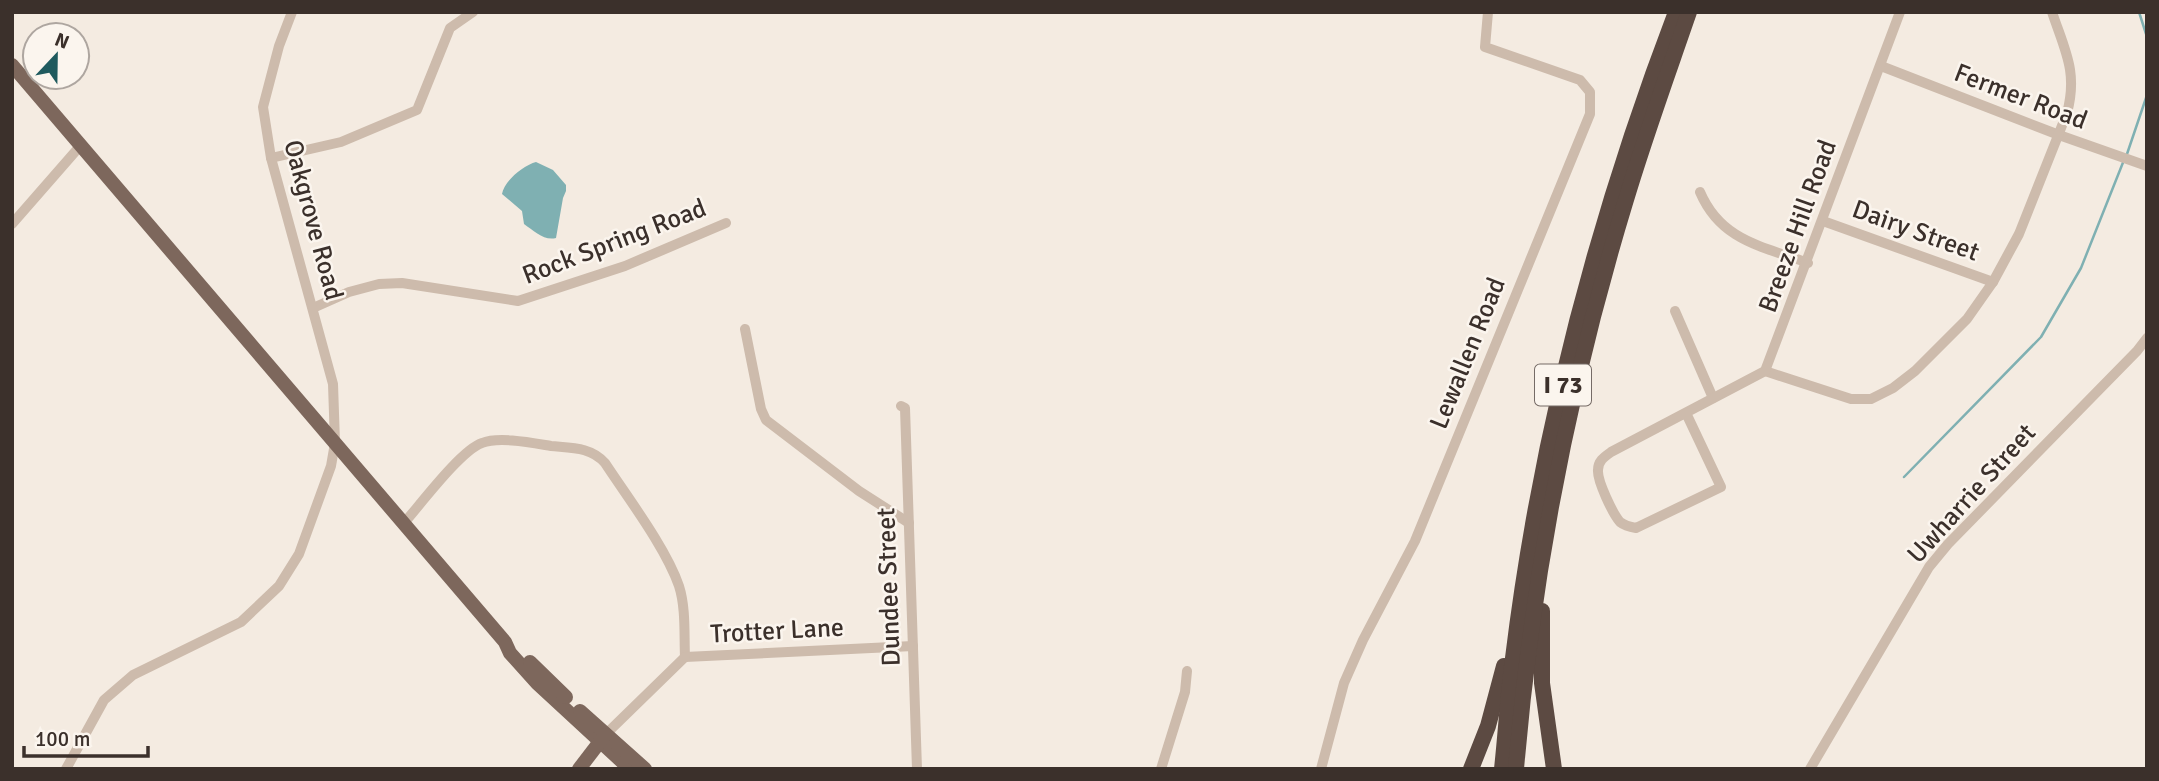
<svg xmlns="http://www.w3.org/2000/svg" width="2159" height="781" viewBox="0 0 2159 781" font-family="Signika,sans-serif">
<rect width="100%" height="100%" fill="#f4ebe1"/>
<path fill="#7fb0b2" d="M 536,162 L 553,170 L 566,185 L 566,191 L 563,198 L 556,238 C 544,241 534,231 524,224 L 522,211 L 502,194 C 504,181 524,165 536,162 Z"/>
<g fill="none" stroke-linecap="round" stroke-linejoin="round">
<g stroke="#7fb0b2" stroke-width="2.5">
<path d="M 2139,12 L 2147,37"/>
<path d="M 2127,154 L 2147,95"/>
<path d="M 1904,477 L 2041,337 L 2081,268 L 2124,160"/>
</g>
<g stroke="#cdbbac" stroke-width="10">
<path d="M 1881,66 L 2059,135 L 2147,166"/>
<path d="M 271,158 L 341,142 L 417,110 L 450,28 L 473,12"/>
<path d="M 1700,192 C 1721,241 1762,246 1808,263"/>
<path d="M 1823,221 L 1993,282"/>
<path d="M 12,224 L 81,145"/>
<path d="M 313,308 L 349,292 L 379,284 L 402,283 L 518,301 L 625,266 L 726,223"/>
<path d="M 1675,311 L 1713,398"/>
<path d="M 745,329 L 761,409 L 766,420 L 859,491 L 909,523"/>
<path d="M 1765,371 L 1851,399 L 1871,399 L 1893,388 L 1915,371 L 1967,319 L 1993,282 L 2019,234 L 2067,113 C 2078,72 2065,51 2052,12"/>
<path d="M 901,406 L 905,408 L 917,769"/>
<path d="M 1686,413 L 1721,487 L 1636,528 C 1630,527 1625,526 1620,522 C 1613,514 1597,481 1598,470 C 1598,461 1604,457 1611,452 L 1765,371 L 1900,12"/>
<path d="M 404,523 C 420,505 461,450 482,443 C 499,436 533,443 551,446 C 572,448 591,447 605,463 C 628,498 666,548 679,586 C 686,608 684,634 685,657"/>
<path d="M 685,657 L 913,646"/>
<path d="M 606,734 L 685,657"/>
<path d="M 66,769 L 104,700 L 133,675 L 241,622 L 279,586 L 299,554 L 331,466 L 335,443 L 333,384 L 271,158 L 263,107 L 279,46 L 292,12"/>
<path d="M 1161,769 L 1185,692 L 1187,671"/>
<path d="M 1321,769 L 1344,683 L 1363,640 L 1415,541 L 1590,114 L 1590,92 L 1580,80 L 1485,47 L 1488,12"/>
<path d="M 1810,769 L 1929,567 L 1948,544 L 2137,351 L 2147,338"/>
</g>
<g stroke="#7d675c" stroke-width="14">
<path d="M 12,65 L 505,642 L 510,653 L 537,683 L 630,769"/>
<path d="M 530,662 L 566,697"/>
<path d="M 580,711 L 645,769"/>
<path d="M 579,769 L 605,735"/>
</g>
<g stroke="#5c4a42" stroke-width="16">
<path d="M 1542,611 L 1542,683 L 1554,769"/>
<path d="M 1471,769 L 1488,726 L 1504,666"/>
<path d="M 1502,769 C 1506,732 1508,695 1513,658 C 1540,438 1597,219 1676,12"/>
<path d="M 1516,769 C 1532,578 1569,387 1625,203 C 1644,139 1667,76 1689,12"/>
</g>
</g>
<g text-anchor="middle" stroke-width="5" stroke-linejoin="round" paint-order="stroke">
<rect fill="#fbf5ee" stroke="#756b66" stroke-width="2" x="1535" y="364.5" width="56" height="41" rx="5"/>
<g font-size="24" font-weight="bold" fill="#3b302b">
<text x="1563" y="393">I 73</text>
</g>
<g font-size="26" fill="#3b302b" stroke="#fbf5ee">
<text transform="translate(2021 96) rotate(21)" y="9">Fermer Road</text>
<text transform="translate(314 220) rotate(75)" y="9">Oakgrove Road</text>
<text transform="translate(1797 226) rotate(-70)" y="9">Breeze Hill Road</text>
<text transform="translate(1916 230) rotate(20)" y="9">Dairy Street</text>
<text transform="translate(614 241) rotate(-21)" y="9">Rock Spring Road</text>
<text transform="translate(1467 353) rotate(-68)" y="9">Lewallen Road</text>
<text transform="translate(1971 493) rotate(-48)" y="9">Uwharrie Street</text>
<text transform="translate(888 587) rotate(-92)" y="9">Dundee Street</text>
<text transform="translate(777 630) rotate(-3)" y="9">Trotter Lane</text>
</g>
</g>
<rect width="2159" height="781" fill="none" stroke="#3b302b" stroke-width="28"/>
<g transform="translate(56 56) rotate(22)"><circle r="33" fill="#fbf5ee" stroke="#aea6a0" stroke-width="2"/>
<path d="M0-5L12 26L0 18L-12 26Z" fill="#1f5a5e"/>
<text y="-10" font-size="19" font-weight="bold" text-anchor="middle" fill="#3b302b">N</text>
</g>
<path d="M24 746v10h124v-10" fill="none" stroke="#3b302b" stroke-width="3.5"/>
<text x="35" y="746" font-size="21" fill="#3b302b" stroke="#fbf5ee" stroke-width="5" paint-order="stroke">100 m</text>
</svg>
